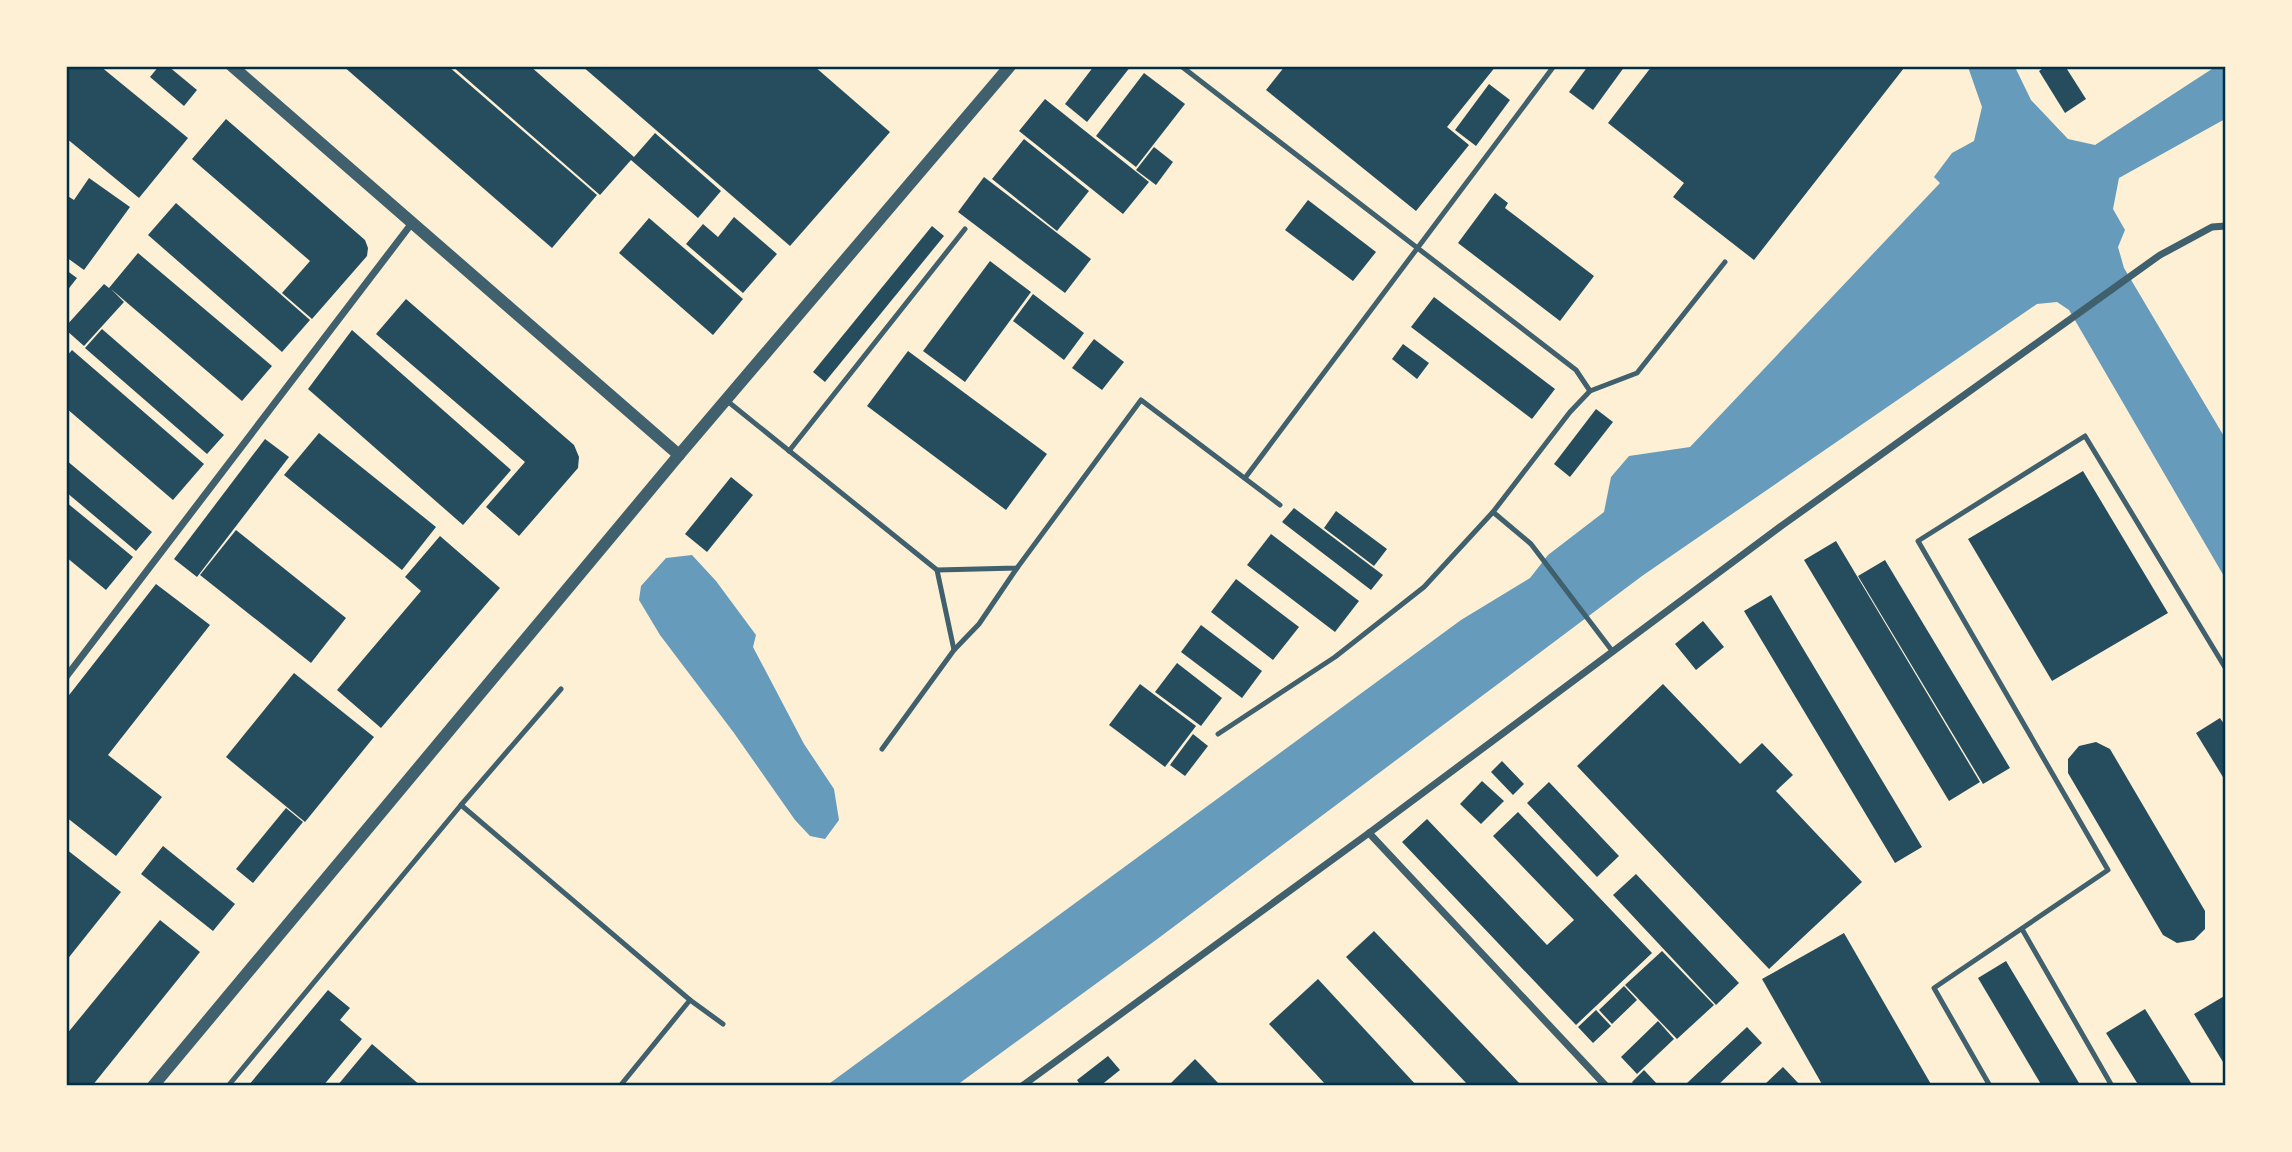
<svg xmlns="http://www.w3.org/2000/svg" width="2292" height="1152" viewBox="0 0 2292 1152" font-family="'Space Grotesk',sans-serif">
<rect width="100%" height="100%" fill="#fdf0d5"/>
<g fill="#669bbc">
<path d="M 1968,67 L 2015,67 L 2031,100 L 2068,139 L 2095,145 L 2215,67 L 2225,67 L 2225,119 L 2119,178 L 2113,209 L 2125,230 L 2118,247 L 2124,268 L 2225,438 L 2225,578 L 2069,310 L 2057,302 L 2037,304 L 1642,576 L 1156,940 L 957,1085 L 826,1086 L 1461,620 L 1530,578 L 1548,555 L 1604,512 L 1611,477 L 1629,456 L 1690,447 L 1940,183 L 1934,177 L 1952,153 L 1974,141 L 1982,107 Z"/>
<path d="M 692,555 L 716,581 L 756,635 L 753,647 L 804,744 L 834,789 L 839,820 L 825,839 L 810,836 L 795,820 L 734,733 L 660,635 L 639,600 L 641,586 L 666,558 Z"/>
</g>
<g fill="#264d5e">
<path d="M 66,66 L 100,66 L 188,138 L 139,198 L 66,138 Z"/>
<path d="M 159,66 L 168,66 L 197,90 L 184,106 L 150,77 Z"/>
<path d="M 343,66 L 448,66 L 597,195 L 552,248 Z"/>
<path d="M 452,66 L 530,66 L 634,157 L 655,133 L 721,191 L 698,218 L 631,160 L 600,195 Z"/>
<path d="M 582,66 L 814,66 L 890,132 L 790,246 Z"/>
<path d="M 1094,66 L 1131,66 L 1087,122 L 1065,104 Z"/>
<path d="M 1285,66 L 1496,66 L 1447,127 L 1469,145 L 1416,211 L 1266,90 Z"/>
<path d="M 1588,66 L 1625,66 L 1593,110 L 1569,92 Z"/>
<path d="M 1652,66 L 1903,66 L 1904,68 L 1754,260 L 1673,197 L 1684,183 L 1608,123 Z"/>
<path d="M 2046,66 L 2065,66 L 2086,99 L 2065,113 L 2039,71 Z"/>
<path d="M 1144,73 L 1185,104 L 1136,167 L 1096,136 Z"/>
<path d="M 1489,84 L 1510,100 L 1476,146 L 1455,130 Z"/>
<path d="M 1045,99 L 1149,182 L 1123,214 L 1019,131 Z"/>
<path d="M 226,119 L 365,240 L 368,248 L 367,256 L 312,319 L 282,293 L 310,261 L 192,159 Z"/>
<path d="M 1024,139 L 1089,191 L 1057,231 L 992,179 Z"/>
<path d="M 1154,147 L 1173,162 L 1156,185 L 1136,170 Z"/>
<path d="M 984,177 L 1091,259 L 1065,293 L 958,212 Z"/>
<path d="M 89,178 L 130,207 L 84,270 L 66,257 L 66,195 L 74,200 Z"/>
<path d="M 1495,193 L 1508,203 L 1505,208 L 1594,276 L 1560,321 L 1458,243 Z"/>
<path d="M 1308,200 L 1376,252 L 1353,281 L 1285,230 Z"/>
<path d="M 176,203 L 310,320 L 282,352 L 148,235 Z"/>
<path d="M 734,217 L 777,254 L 743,293 L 686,244 L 703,224 L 718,237 Z"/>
<path d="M 649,218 L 743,299 L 713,335 L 619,253 Z"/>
<path d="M 932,226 L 944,236 L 825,382 L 813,372 Z"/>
<path d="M 138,253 L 272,366 L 242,401 L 111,289 L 124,302 L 84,346 L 66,330 L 66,326 L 104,284 L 109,288 Z"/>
<path d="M 990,261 L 1031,292 L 965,382 L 923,351 Z"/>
<path d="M 66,270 L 77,278 L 66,292 Z"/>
<path d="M 1033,294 L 1084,333 L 1064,360 L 1013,321 Z"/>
<path d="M 1434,297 L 1555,389 L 1532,419 L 1411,327 Z"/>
<path d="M 406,299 L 574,445 L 579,457 L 578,468 L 519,536 L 486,507 L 525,462 L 376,334 Z"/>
<path d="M 102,329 L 224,435 L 207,454 L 85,348 Z"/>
<path d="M 352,330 L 511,470 L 463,525 L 308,389 Z"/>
<path d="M 1094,339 L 1124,362 L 1102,390 L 1072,368 Z"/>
<path d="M 1403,344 L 1429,363 L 1417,379 L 1392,359 Z"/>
<path d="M 72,350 L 204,464 L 173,500 L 66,408 L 66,357 Z"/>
<path d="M 908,351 L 1047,454 L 1006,510 L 867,406 Z"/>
<path d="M 1596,409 L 1613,422 L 1570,477 L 1554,464 Z"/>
<path d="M 319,433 L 436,527 L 402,570 L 284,475 Z"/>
<path d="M 265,439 L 289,457 L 197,577 L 174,559 Z"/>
<path d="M 66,460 L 152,532 L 136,551 L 66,492 Z"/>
<path d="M 2083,471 L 2168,613 L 2052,681 L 1968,539 Z"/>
<path d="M 731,477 L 753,495 L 707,552 L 685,534 Z"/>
<path d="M 66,502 L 133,557 L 106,590 L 66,557 Z"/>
<path d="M 1294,508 L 1383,575 L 1371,590 L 1282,522 Z"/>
<path d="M 1336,511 L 1387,549 L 1374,566 L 1324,528 Z"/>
<path d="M 236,530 L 346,618 L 311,663 L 200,575 Z"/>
<path d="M 1271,534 L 1359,601 L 1335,632 L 1247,565 Z"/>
<path d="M 440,536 L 500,588 L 381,728 L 337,690 L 421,591 L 405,577 Z"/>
<path d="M 1836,541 L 1980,782 L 1949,801 L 1804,560 Z"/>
<path d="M 1885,560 L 2010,768 L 1983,784 L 1858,576 Z"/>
<path d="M 1236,579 L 1299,627 L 1273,660 L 1211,612 Z"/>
<path d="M 156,584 L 210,625 L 108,755 L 162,797 L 116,856 L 66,817 L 66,699 Z"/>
<path d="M 1771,595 L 1922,847 L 1895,863 L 1744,611 Z"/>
<path d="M 1703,621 L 1724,647 L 1696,670 L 1675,644 Z"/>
<path d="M 1201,625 L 1262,671 L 1242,698 L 1181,652 Z"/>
<path d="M 1177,663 L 1222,698 L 1201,726 L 1155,692 Z"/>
<path d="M 294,673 L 374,737 L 305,822 L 226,757 Z"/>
<path d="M 1140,684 L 1196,726 L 1165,767 L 1109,725 Z"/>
<path d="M 1663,684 L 1740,764 L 1762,743 L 1793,775 L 1776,791 L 1862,882 L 1769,969 L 1577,766 Z"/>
<path d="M 2220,718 L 2226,727 L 2226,782 L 2196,733 Z"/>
<path d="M 1193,734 L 1208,746 L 1185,776 L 1170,765 Z"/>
<path d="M 2096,742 L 2110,749 L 2205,911 L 2205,929 L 2194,940 L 2177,943 L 2163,935 L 2068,773 L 2068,759 L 2079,746 Z"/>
<path d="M 1502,761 L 1524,784 L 1513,795 L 1491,772 Z"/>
<path d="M 1482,781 L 1504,801 L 1481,824 L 1460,804 Z"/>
<path d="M 1549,782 L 1619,856 L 1597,877 L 1527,803 Z"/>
<path d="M 286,808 L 303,822 L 253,883 L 236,869 Z"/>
<path d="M 1518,812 L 1652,953 L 1576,1025 L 1402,842 L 1427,819 L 1547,945 L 1574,920 L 1493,836 Z"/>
<path d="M 163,846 L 235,904 L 213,931 L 141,874 Z"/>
<path d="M 66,849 L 121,892 L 66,961 Z"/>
<path d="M 1636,874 L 1739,983 L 1716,1005 L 1613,895 Z"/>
<path d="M 160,920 L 200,952 L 92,1086 L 66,1086 L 66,1035 Z"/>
<path d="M 1374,931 L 1522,1086 L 1469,1086 L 1346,957 Z"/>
<path d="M 1844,933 L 1932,1086 L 1823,1086 L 1762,979 Z"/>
<path d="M 1662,951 L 1714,1005 L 1677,1039 L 1625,985 Z"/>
<path d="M 2006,961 L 2079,1083 L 2075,1086 L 2042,1086 L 1978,978 Z"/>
<path d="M 1318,979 L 1417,1086 L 1327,1086 L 1269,1024 Z"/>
<path d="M 1624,986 L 1637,1000 L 1612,1024 L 1599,1010 Z"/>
<path d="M 328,990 L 350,1008 L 340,1020 L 362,1039 L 323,1086 L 248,1086 Z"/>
<path d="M 2226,995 L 2226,1067 L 2194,1014 Z"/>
<path d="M 2145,1009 L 2193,1086 L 2139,1086 L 2106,1033 Z"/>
<path d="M 1596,1010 L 1611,1026 L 1593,1043 L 1578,1027 Z"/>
<path d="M 1658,1021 L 1674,1039 L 1637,1074 L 1621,1057 Z"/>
<path d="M 1747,1027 L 1762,1043 L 1717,1086 L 1687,1086 L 1686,1084 Z"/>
<path d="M 372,1044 L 421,1086 L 337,1086 Z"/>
<path d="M 1108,1056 L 1120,1070 L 1100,1086 L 1081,1086 L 1077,1080 Z"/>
<path d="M 1195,1059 L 1221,1086 L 1168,1086 Z"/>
<path d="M 1783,1067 L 1801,1086 L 1763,1086 Z"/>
<path d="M 1644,1070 L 1659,1086 L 1635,1086 L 1632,1082 Z"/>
</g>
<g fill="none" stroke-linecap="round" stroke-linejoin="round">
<g stroke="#3f606c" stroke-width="5">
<path d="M 1181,66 L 1576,370 L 1590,391 L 1637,373 L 1725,262"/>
<path d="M 726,400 L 937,570 L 1017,568 L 1141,400 L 1280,505"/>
<path d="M 789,451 L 965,229"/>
<path d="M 1245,478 L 1554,66"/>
<path d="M 1493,512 L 1531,544 L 1613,652"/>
<path d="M 937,570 L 954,650"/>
<path d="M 1218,734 L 1335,657 L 1424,587 L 1493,512 L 1570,412 L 1590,391"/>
<path d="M 882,749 L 954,650 L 979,624 L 1017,568"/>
<path d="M 461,805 L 561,689"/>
<path d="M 2022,929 L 2112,1086"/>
<path d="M 228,1086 L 461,805 L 690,1000 L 723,1024"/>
<path d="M 620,1086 L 690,1000"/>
<path d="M 1990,1086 L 1934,988 L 2108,870 L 1918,541 L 2085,436 L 2226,669"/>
</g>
<g stroke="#3f606c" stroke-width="7">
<path d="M 66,677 L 412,223"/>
<path d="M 1369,833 L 1606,1086"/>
<path d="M 1022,1086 L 1369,833 L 1784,524 L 2160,255 L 2212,227 L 2226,226"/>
</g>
<g stroke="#3f606c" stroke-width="12">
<path d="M 232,66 L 679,455"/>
<path d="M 153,1086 L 679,455 L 1010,66"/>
</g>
</g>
<rect width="2292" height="1152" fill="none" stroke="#fdf0d5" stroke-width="136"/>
<rect x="68" y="68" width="2156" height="1016" fill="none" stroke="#003049" stroke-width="2.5"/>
</svg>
